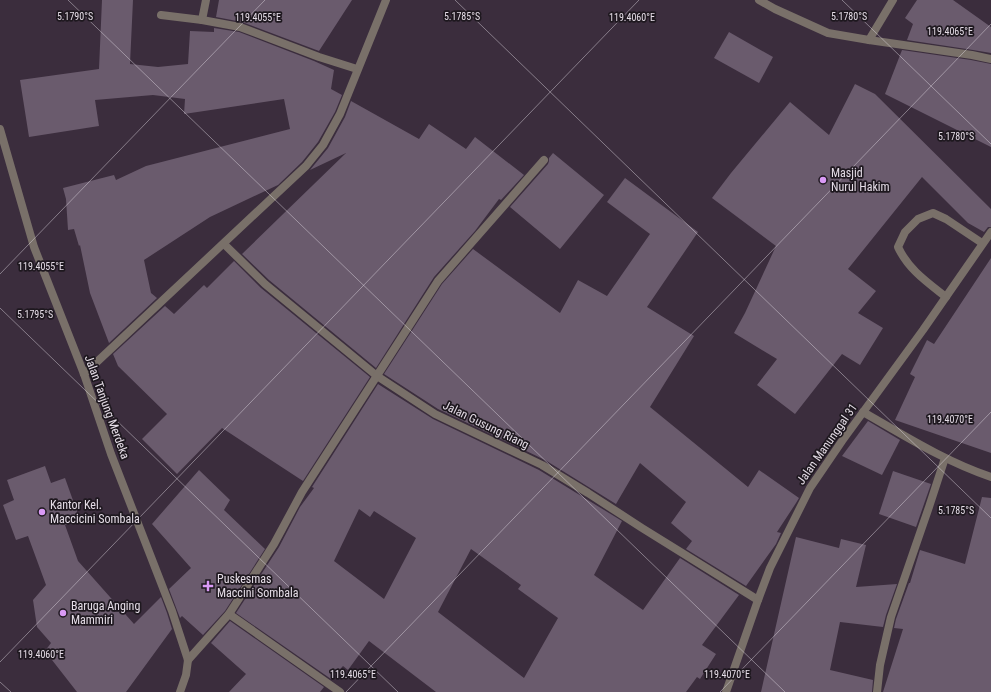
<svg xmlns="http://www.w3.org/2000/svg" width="991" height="692" viewBox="0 0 991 692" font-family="'Roboto Condensed',sans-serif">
<rect width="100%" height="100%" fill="#3b2d3d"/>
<g fill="#6a5b6d" fill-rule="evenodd">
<path d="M 102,0 L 133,0 L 130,64 L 158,67 L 188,64 L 190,31 L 214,32 L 214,28 L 239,32 L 314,61 L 334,70 L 331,89 L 342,95 L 335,112 L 318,142 L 302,162 L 278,185 L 210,217 L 144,260 L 151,293 L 157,298 L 109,343 L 90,293 L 80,245 L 79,246 L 74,229 L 68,230 L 66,199 L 63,188 L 114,175 L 116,180 L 146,166 L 290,129 L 284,99 L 184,114 L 185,99 L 153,95 L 95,100 L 99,126 L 29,137 L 20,80 L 99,69 Z"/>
<path d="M 219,0 L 352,0 L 319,51 L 242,22 L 216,17 Z"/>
<path d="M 917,0 L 953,0 L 991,27 L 991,53 L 973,50 L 907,40 L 913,24 L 905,18 Z"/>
<path d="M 729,32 L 773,57 L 759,83 L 714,58 Z"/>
<path d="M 902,50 L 971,60 L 991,64 L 991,147 L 885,94 Z"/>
<path d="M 855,84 L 875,94 L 991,209 L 991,227 L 988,227 L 984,232 L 968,223 L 922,177 L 848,269 L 876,291 L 858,313 L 883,328 L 860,365 L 842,354 L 795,414 L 757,385 L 777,359 L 734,333 L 745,313 L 776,246 L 712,198 L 731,173 L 790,102 L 829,135 Z"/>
<path d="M 351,101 L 419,139 L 429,124 L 466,149 L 475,137 L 524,175 L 501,200 L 499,199 L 475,231 L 434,277 L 376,368 L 269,280 L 242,254 L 346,153 L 310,170 L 328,148 L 345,117 Z"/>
<path d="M 553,153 L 604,195 L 560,249 L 510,207 L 548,164 L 549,161 L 549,158 Z"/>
<path d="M 625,178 L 698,232 L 647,307 L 694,336 L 650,407 L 748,487 L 759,470 L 799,498 L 796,503 L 777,532 L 781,533 L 776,544 L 746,586 L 686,549 L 692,541 L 671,523 L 686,502 L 640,463 L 616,504 L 545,460 L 438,409 L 384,374 L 442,284 L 473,249 L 560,313 L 578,280 L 607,296 L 650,234 L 607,202 Z"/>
<path d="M 991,258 L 991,453 L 895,420 L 915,377 L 910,374 L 927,340 L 934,344 Z"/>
<path d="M 234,261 L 261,288 L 370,377 L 303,481 L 222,428 L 177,474 L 142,439 L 167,414 L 118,366 L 113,354 L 165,306 L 174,314 L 204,285 L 207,288 Z"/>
<path d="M 378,384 L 433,419 L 539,470 L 622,521 L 594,575 L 643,610 L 680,558 L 739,595 L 702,645 L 716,654 L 700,679 L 697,677 L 686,692 L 436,692 L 369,641 L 348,670 L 343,666 L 331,679 L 236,613 L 279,547 L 300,507 L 314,488 L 312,487 ZM 359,509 L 370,517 L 374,511 L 416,538 L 384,599 L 334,561 ZM 471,549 L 521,585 L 518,589 L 558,618 L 524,678 L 438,612 Z"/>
<path d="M 868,421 L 900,440 L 882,475 L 842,456 Z"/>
<path d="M 45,466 L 51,483 L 65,478 L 80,520 L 65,525 L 78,561 L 134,624 L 161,597 L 167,613 L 172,629 L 126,692 L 77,692 L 45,651 L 51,643 L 37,627 L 33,600 L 46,585 L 28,536 L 16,540 L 3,505 L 14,500 L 7,480 Z"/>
<path d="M 199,470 L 230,500 L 224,510 L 265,549 L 225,611 L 203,635 L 182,616 L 180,618 L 169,589 L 191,568 L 152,524 Z"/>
<path d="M 893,471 L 931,484 L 916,527 L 879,514 Z"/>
<path d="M 982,497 L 991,498 L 991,692 L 883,692 L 903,629 L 894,628 L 896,619 L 909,583 L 910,583 L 920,550 L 965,564 Z"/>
<path d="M 796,537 L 839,548 L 841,539 L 866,545 L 856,587 L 897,584 L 886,615 L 883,627 L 840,622 L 830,670 L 873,680 L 872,692 L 761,692 Z"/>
<path d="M 230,621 L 324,687 L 320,692 L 229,692 L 246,674 L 211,643 Z"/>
</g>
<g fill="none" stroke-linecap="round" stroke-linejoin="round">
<path stroke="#797069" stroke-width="8" d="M 946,297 C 927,282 908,269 898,247 L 905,232 L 918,219 L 933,213 L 946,219 L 982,243"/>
<g stroke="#797069" stroke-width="8">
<path d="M 759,0 L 775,9 L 828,33 L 869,40 L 972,55 L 991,59"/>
<path d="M 161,15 L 202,20 L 240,27 L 319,57 L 357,69"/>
<path d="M 202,20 L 206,0"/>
<path d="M 869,40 L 893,0"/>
<path d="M 224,244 L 265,284 L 377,376 L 435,414 L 542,465 L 588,493 L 642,528 L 758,600"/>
<path d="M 84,374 L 306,166 L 323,145 L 340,114 L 386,0"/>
<path d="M 863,412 C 905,436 946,462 991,477"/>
<path d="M 229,614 L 340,692"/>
<path d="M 188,660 L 229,614 L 274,544 L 302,492 L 438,281 L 544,160"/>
<path d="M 726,692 L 758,600 L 770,568 L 810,488 L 842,441 L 923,330 L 991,232"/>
<path d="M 877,692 L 880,665 L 891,617 L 929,507 L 945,458"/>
</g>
<path stroke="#797069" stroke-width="8" d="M 0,129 L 34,247 L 84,374 L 111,454 L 172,611 L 188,660 L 186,675 L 180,692"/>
</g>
<path fill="none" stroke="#e5dde7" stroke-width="1" stroke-opacity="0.45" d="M 68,0 L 785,692M 455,0 L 991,518M 842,0 L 991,144M 0,274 L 265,0M 0,308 L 398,692M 0,662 L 639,0M 0,682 L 11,692M 346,692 L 991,24M 720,692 L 991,412"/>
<g fill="#da9af6" stroke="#1e181f" stroke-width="1.5">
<circle cx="823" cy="180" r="4"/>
<circle cx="42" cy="512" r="4"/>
<path d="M206 580h4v4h4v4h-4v4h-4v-4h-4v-4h4z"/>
<circle cx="63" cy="613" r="4"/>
</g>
<g text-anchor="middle" stroke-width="3.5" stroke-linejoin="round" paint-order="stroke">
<g font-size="12" fill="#e5dde7" stroke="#1e181f" text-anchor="start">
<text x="831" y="177">Masjid<tspan x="831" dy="14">Nurul Hakim</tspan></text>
<text x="50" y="509">Kantor Kel.<tspan x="50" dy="14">Maccicini Sombala</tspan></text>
<text x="217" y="583">Puskesmas<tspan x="217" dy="14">Maccini Sombala</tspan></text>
<text x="71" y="610">Baruga Anging<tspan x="71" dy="14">Mammiri</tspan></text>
</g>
<g font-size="12" fill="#e5dde7" stroke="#1e181f">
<text transform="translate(107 407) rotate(70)" y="4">Jalan Tanjung Merdeka</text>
<text transform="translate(486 425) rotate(26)" y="4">Jalan Gusung Riang</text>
<text transform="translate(827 444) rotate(-55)" y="4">Jalan Manunggal 31</text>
</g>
</g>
<g font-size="10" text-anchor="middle" fill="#e5dde7" stroke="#1e181f" stroke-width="3.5" stroke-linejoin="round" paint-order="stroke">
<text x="75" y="20">5.1790°S</text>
<text x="462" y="20">5.1785°S</text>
<text x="849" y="20">5.1780°S</text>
<text x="258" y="21">119.4055°E</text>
<text x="632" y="21">119.4060°E</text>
<text x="950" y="35">119.4065°E</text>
<text x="956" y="140">5.1780°S</text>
<text x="41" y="270">119.4055°E</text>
<text x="35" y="318">5.1795°S</text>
<text x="950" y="423">119.4070°E</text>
<text x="956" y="514">5.1785°S</text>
<text x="41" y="658">119.4060°E</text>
<text x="353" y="678">119.4065°E</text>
<text x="727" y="678">119.4070°E</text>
</g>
</svg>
